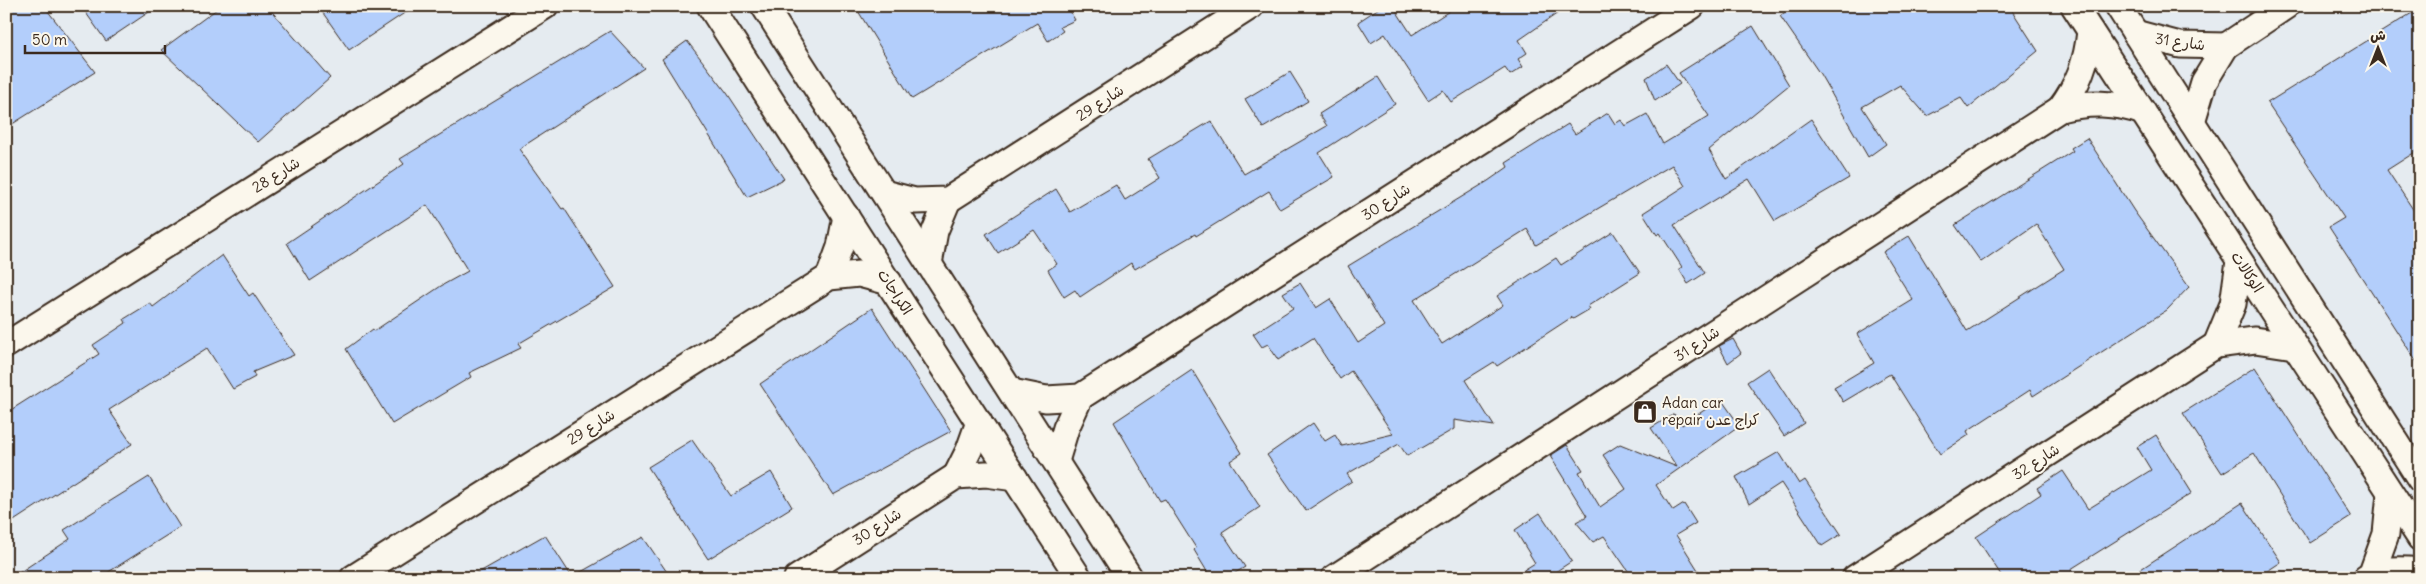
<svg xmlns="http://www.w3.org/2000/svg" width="2426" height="584" viewBox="0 0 2426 584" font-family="Delius,'Playpen Sans Arabic',sans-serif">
<rect width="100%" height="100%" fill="#fbf7ec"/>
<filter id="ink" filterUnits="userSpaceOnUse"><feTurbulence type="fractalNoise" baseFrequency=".02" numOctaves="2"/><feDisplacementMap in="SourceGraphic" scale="10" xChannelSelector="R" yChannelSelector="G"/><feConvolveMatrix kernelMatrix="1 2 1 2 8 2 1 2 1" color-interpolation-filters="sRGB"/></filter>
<g filter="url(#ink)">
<rect fill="#e5ebf0" x="6" y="6" width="2414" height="572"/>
<g fill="#b3cefb" stroke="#3b2a1e">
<path d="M 6,6 L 44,6 L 95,72 L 6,128 Z"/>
<path d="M 81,6 L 158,6 L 106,41 Z"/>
<path d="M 221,6 L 267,6 L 330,78 L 258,142 L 161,50 Z"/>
<path d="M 318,6 L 415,6 L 349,50 Z"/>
<path d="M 855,6 L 1067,6 L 1075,20 L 1060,27 L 1063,31 L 1048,41 L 1037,23 L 912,99 Z"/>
<path d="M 1382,6 L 1393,6 L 1412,35 L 1457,6 L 1568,6 L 1519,40 L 1527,53 L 1518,59 L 1523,67 L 1510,75 L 1505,68 L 1451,102 L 1443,90 L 1428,100 L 1385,34 L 1371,43 L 1358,22 Z"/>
<path d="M 1793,6 L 2009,6 L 2038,51 L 1968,108 L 1961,98 L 1927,116 L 1900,85 L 1862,107 L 1886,144 L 1868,157 L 1820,74 L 1780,16 Z"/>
<path d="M 2420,8 L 2420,149 L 2387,170 L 2420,220 L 2420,367 L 2329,227 L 2344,218 L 2267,103 Z"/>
<path d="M 1753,26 L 1789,85 L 1709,150 L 1726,179 L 1811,119 L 1849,178 L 1775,221 L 1749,179 L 1674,225 L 1705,273 L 1688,284 L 1679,269 L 1682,267 L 1660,233 L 1657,235 L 1643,213 L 1685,186 L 1672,165 L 1536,245 L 1527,229 L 1414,300 L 1442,344 L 1503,305 L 1497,296 L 1556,258 L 1561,265 L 1613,232 L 1640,273 L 1588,306 L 1590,309 L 1573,319 L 1572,317 L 1497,366 L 1494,362 L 1465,380 L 1494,426 L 1454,420 L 1454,429 L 1407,456 L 1399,444 L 1347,474 L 1352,481 L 1306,511 L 1267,455 L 1313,423 L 1325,441 L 1335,435 L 1342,446 L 1393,434 L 1351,371 L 1340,379 L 1313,338 L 1278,360 L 1268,344 L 1262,347 L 1253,334 L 1293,308 L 1283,293 L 1300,283 L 1316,308 L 1330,299 L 1358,343 L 1384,326 L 1348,266 L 1488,181 L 1508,167 L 1506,163 L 1568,124 L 1575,134 L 1608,113 L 1615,124 L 1621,120 L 1625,126 L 1647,114 L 1663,144 L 1709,116 L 1679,73 Z"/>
<path d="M 610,31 L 644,68 L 519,149 L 562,209 L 564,208 L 615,287 L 518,344 L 521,348 L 469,373 L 471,377 L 392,424 L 346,349 L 373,329 L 374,331 L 441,286 L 468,271 L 427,205 L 310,281 L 287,243 L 404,164 L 400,159 Z"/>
<path d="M 687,41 L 727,93 L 784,179 L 747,197 L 662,59 Z"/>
<path d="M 1666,64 L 1680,84 L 1655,101 L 1646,78 Z"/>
<path d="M 1290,72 L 1308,101 L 1263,128 L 1245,99 Z"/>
<path d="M 1378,77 L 1395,104 L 1319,153 L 1334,177 L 1280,209 L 1269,191 L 1196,236 L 1195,234 L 1135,269 L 1131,263 L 1080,297 L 1075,290 L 1064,297 L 1048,270 L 1057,264 L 1034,230 L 998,253 L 986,234 L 1056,189 L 1070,212 L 1116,185 L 1125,200 L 1160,178 L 1148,159 L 1211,121 L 1244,174 L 1327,126 L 1319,114 Z"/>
<path d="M 2087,138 L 2134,211 L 2189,287 L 2167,310 L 2033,396 L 2030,390 L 1967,431 L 1969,435 L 1940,454 L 1890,374 L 1843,402 L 1834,387 L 1874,363 L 1857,334 L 1913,300 L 1883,252 L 1909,236 L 1967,331 L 2064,269 L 2036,224 L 1981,262 L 1955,225 L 2073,151 L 2071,148 Z"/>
<path d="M 222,255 L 249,296 L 253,293 L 294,355 L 253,372 L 255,377 L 233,389 L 207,348 L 109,410 L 132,444 L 6,526 L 6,413 L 99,354 L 93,345 L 126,323 L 124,319 L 150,303 L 153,307 Z"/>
<path d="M 872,308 L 951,431 L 833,495 L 760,384 Z"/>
<path d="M 1733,339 L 1741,353 L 1728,363 L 1719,346 Z"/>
<path d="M 2255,367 L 2351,517 L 2310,543 L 2254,453 L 2222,473 L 2183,413 Z"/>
<path d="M 1768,368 L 1804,423 L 1784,436 L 1747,382 Z"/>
<path d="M 1192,370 L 1242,453 L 1230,461 L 1260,507 L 1222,532 L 1245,567 L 1227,578 L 1211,578 L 1194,550 L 1196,548 L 1165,499 L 1160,501 L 1114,422 Z"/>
<path d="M 1721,399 L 1740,426 L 1656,485 L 1673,511 L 1684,504 L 1696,523 L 1676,535 L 1703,578 L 1633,578 L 1604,536 L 1593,542 L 1576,522 L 1587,516 L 1550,456 L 1567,445 L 1583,470 L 1579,472 L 1600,507 L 1626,489 L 1603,455 L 1620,444 L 1677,467 L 1651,428 L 1674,414 L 1682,425 Z"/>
<path d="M 2156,435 L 2192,493 L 2071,569 L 2073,573 L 2065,578 L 2003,578 L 1976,537 L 2041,494 L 2037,488 L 2063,471 L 2088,509 L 2151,470 L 2137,447 Z"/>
<path d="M 692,440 L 731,496 L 771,472 L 792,507 L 708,559 L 648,467 Z"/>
<path d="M 1779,452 L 1799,484 L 1805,480 L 1841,534 L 1822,546 L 1781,483 L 1749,504 L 1736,477 Z"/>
<path d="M 149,477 L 180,527 L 99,578 L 11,578 L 70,539 L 64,530 Z"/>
<path d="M 2242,503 L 2281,562 L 2257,578 L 2127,578 Z"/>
<path d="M 1540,513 L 1572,561 L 1546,578 L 1511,578 L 1535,563 L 1515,530 Z"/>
<path d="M 545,535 L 572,577 L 643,537 L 671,578 L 469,578 Z"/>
</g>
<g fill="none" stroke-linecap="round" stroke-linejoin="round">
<defs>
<g id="minor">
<path d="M 710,6 L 1079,578"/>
<path d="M 764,6 L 1130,578"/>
<path d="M 2074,6 L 2420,538"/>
<path d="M 2118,6 L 2420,479"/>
<path d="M 2135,33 L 2180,45 L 2226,46"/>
<path d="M 2060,109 C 2078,85 2087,62 2090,31"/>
<path d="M 2192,122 L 2204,82 L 2226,46 L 2286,6"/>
<path d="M 884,193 L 915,201 L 948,200 L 1251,6"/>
<path d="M 929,264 L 935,231 L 948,200"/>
<path d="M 829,277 L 840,247 L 846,216"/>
<path d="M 6,345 L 545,6"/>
<path d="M 2216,345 L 2233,304 L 2239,261"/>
<path d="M 1012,392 L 1046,399 L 1080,397 L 1692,6"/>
<path d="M 1056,461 L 1066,428 L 1080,397"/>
<path d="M 956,476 L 969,450 L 979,422"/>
<path d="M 2372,573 L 2386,534 L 2390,493"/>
<path d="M 353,578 L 829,277 L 859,274 L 889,282"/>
<path d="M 797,578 L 956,476 L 986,474 L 1015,478"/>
<path d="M 1334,578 L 2060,109 C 2089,102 2114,102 2143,112"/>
<path d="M 1855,578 L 2216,345 L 2255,340 L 2294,346"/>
<path d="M 2366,578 C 2381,568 2402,569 2420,571"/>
</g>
</defs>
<use href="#minor" stroke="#3b2a1e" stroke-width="29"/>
<use href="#minor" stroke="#fbf7ec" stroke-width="25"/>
</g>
</g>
<defs>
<symbol id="shop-square" viewBox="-11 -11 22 22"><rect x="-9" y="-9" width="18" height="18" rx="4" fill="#3b2a1e" stroke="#fbf7ec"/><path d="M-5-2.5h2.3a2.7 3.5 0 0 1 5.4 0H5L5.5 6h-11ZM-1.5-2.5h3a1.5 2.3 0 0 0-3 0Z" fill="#fff"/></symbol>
</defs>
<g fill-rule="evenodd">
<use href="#shop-square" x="1631" y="398" width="28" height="28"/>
</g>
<g text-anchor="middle" stroke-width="4" stroke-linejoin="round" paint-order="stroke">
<g font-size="15" fill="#3b2a1e" stroke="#fbf7ec">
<text transform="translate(2180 42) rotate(8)" y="5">شارع 31</text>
<text transform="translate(1100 103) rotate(-33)" y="5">شارع 29</text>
<text transform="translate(276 175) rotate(-32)" y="5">شارع 28</text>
<text transform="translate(1386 202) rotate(-33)" y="5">شارع 30</text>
<text transform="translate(2247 272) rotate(57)" y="5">الوكالات</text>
<text transform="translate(895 292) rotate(57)" y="5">الكراجات</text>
<text transform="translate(1697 344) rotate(-33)" y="5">شارع 31</text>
<text transform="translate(591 427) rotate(-32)" y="5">شارع 29</text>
<text transform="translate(2036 462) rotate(-33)" y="5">شارع 32</text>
<text transform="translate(877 527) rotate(-33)" y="5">شارع 30</text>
</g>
<g font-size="15" fill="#3b2a1e" stroke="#fbf7ec" text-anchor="start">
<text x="1662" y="408">Adan car<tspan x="1662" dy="17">repair كراج عدن</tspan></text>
</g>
</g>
<rect width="2426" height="584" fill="none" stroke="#fbf7ec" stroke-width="25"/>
<rect x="12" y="12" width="2401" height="559" fill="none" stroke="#3b2a1e" stroke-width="2" filter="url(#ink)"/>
<g transform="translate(2378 48)" stroke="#fbf7ec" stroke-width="4" paint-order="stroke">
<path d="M0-4L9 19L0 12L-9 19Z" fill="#3b2a1e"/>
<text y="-8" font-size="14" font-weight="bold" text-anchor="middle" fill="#3b2a1e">ش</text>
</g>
<path d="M25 45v8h140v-8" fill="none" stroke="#3b2a1e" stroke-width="2.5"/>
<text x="32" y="45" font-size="15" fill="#3b2a1e" stroke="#fbf7ec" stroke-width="4" paint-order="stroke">50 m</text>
</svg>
